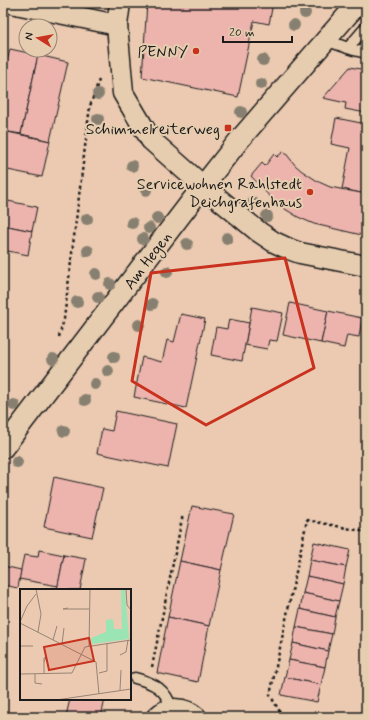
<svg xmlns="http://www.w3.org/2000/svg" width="369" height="720" viewBox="0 0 369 720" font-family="Mynerve,sans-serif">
<rect width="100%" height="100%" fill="#ebcab1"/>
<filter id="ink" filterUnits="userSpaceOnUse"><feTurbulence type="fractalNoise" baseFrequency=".025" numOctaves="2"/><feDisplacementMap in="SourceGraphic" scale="8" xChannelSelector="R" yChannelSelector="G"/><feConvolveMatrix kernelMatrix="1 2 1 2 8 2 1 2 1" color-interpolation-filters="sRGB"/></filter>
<g filter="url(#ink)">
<g fill="#edb4ae" stroke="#1c1c1c">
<path d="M 147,3 L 273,3 L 269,24 L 254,21 L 238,97 L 142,77 Z"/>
<path d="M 10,49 L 38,55 L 21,134 L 3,131 L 3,79 Z"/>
<path d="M 38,55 L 68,62 L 50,141 L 21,134 Z"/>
<path d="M 350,67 L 366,70 L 366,113 L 345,109 L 346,103 L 323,98 Z"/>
<path d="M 336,118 L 366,124 L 366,194 L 342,189 L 350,148 L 331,144 Z"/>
<path d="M 3,131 L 50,141 L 42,177 L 3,169 Z"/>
<path d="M 284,151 L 295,165 L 302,171 L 319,182 L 330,187 L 366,194 L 366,236 L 314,224 L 298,217 L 285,209 L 272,199 L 251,176 L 262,163 L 265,166 L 274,154 L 277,157 Z"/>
<path d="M 3,200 L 37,207 L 32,231 L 3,225 Z"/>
<path d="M 3,225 L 32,231 L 28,255 L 3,250 Z"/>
<path d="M 290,303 L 328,311 L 321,343 L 283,335 Z"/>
<path d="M 252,307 L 283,313 L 277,341 L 269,340 L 267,349 L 245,345 Z"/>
<path d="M 328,311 L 362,318 L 359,337 L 347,335 L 344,348 L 321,343 Z"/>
<path d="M 181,314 L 205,319 L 186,408 L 134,397 L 142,357 L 162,362 L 167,340 L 174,342 Z"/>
<path d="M 229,319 L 249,323 L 242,361 L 211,355 L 216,327 L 227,329 Z"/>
<path d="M 116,411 L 177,424 L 168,468 L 97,453 L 102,429 L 112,431 Z"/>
<path d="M 54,477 L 103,488 L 92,537 L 44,527 Z"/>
<path d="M 192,506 L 234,514 L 221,570 L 180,561 Z"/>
<path d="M 314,542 L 350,550 L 346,567 L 310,560 Z"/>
<path d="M 39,550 L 64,555 L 58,586 L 19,579 L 24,555 L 38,557 Z"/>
<path d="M 64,555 L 86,559 L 80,590 L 57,590 Z"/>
<path d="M 310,560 L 346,567 L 343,584 L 307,576 Z"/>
<path d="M 180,561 L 221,570 L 209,626 L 168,617 Z"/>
<path d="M 3,566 L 21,570 L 18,588 L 3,585 Z"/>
<path d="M 307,576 L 343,584 L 339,601 L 303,593 Z"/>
<path d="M 303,593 L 339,601 L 335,617 L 300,609 Z"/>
<path d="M 300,609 L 335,617 L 332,634 L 296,627 Z"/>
<path d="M 168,617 L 209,626 L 198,682 L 157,673 Z"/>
<path d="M 296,627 L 332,634 L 328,651 L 293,643 Z"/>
<path d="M 293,643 L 328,651 L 325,667 L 289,660 Z"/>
<path d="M 289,660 L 325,667 L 321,685 L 285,677 Z"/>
<path d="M 285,677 L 321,685 L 317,702 L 281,695 Z"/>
<path d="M 70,699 L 105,699 L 101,717 L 70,717 L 66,716 Z"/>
</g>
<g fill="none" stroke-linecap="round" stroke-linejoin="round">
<defs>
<g id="service">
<path d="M 325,40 L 354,50 L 366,53"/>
<path d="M 348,48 L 366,27"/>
<path d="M 135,678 C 154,683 166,689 172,709"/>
</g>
<g id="minor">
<path d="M 11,3 L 117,25"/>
<path d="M 120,3 L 117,25 L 123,93 L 151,140 L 203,186 L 259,232 L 274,242 L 289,249 L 300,253 L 366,266"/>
<path d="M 3,448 L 203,186 L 240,139 L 358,3"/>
<path d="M 157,717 C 168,706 185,707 196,717"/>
</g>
</defs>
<use href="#service" stroke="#1c1c1c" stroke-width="13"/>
<use href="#minor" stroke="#1c1c1c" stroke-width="23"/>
<g stroke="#1c1c1c" stroke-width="2.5" stroke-dasharray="3 3" stroke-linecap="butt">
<path d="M 59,337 L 64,319 L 90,106 L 99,80"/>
<path d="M 152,667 L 183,514"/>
<path d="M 283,717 L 270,695 L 307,520 L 366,532"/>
</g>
<use href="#service" stroke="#e7cdaf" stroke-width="10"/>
<use href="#minor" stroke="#e7cdaf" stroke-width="20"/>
</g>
<g fill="#878070">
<circle cx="305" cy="13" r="6"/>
<circle cx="294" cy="25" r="6"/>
<circle cx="263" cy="60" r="6"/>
<circle cx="261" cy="84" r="6"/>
<circle cx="98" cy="94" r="6"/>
<circle cx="241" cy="112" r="6"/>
<circle cx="98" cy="119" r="6"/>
<circle cx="132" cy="166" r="6"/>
<circle cx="146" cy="190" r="6"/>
<circle cx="253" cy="203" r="6"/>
<circle cx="267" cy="216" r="6"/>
<circle cx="157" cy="218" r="6"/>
<circle cx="87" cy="219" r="6"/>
<circle cx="132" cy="223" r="6"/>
<circle cx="149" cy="228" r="6"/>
<circle cx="227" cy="238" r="6"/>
<circle cx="143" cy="239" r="6"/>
<circle cx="187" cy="244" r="6"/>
<circle cx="88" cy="251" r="6"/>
<circle cx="167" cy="272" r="6"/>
<circle cx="96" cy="274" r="6"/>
<circle cx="110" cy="284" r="6"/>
<circle cx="98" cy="297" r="6"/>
<circle cx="77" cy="302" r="6"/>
<circle cx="152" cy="304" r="6"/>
<circle cx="139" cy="325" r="6"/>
<circle cx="114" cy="357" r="6"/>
<circle cx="53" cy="359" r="6"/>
<circle cx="108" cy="371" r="6"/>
<circle cx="95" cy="384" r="6"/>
<circle cx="85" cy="400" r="6"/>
<circle cx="14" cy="405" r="6"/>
<circle cx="64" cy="431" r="6"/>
<circle cx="17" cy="462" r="6"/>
</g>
</g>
<path fill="none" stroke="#c8321e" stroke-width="3" stroke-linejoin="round" d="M 285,258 L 314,368 L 206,425 L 132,381 L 151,273 Z"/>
<g fill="#c8321e" stroke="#e7cdaf" stroke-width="1.5">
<circle cx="196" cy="51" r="4"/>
<rect x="224" y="124" width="8" height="8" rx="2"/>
<circle cx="310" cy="192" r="4"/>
</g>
<g text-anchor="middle" stroke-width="4" stroke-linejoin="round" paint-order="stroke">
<g font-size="16" fill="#1c1c1c" stroke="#e7cdaf" text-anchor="end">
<text x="188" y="57">PENNY</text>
<text x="220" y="134">Schimmelreiterweg</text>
<text x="302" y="189">Servicewohnen Rahlstedt<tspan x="302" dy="18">Deichgrafenhaus</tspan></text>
</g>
<g font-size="16" fill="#1c1c1c" stroke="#e7cdaf">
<text transform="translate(147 260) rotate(-53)" y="6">Am Hegen</text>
</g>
</g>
<g transform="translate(20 589)">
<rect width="111" height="111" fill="#ebcab1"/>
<path d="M 101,0 L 105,0 L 109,50 L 72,55 L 71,49 L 86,43 L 86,31 L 93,30 L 94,40 L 102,40 Z" fill="#9be4b3"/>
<path fill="none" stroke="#988475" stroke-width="1" d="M 16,0 L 21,25 L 18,43M 106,0 L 107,16 L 111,21M 48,19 L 43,20 L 69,20M 0,33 L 7,17 L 16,5M 0,34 L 76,73 L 79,105M 33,51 L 37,37M 42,55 L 44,39M 0,57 L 13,57M 69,57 L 70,0M 100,66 L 106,63 L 108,51M 24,84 L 24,69 L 26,68 L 24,73M 79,84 L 87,82 L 87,54M 0,85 L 52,84 L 65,58 L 111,51M 15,85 L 15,94 L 22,95M 100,101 L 101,81M 36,111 L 111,100"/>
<path fill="#c8321e" fill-opacity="0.15" stroke="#c8321e" stroke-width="2" d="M 69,49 L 74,72 L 29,81 L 24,58 Z"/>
<rect width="111" height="111" fill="none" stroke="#1c1c1c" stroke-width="2"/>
</g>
<rect width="369" height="720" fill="none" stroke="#e7cdaf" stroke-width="16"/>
<rect x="8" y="8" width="353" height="704" fill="none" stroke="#1c1c1c" stroke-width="1.5" filter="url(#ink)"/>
<g transform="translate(38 38) rotate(281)"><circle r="19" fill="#e7cdaf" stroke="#968674"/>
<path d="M0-3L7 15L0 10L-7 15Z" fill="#c8321e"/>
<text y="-6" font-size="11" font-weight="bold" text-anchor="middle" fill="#1c1c1c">N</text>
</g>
<path d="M223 36v6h69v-6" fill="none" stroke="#1c1c1c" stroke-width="2"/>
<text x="229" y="36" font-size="12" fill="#1c1c1c" stroke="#e7cdaf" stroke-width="3" paint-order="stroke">20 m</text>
</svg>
